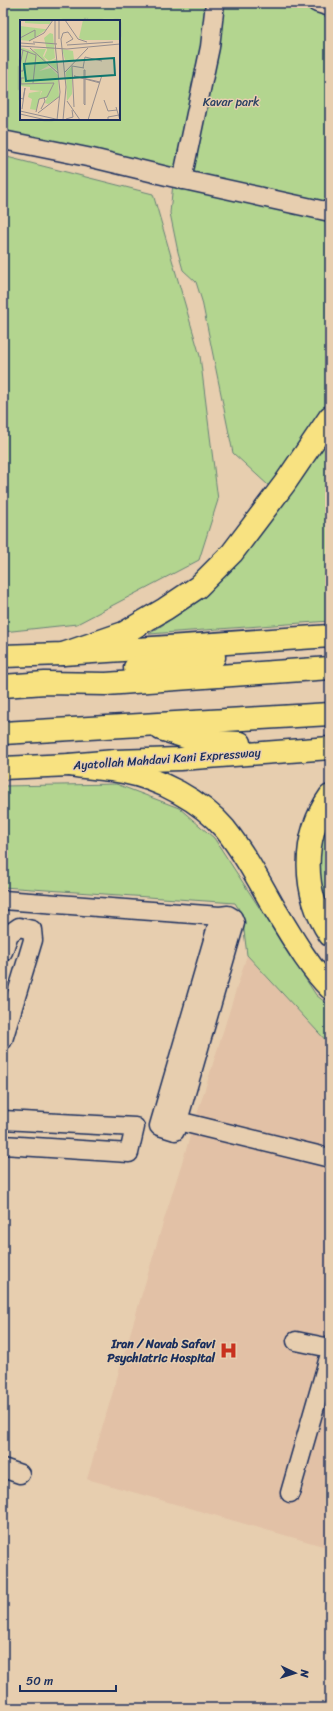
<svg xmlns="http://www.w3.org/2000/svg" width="333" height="1711" viewBox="0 0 333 1711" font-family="Sriracha,sans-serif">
<rect width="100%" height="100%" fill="#e7ceaf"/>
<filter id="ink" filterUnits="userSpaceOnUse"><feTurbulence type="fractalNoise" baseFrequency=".025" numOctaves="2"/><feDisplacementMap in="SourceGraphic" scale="8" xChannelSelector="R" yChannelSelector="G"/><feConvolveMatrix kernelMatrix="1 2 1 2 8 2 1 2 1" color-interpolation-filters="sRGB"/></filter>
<g filter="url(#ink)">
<path fill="#e2c1a6" d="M 247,955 L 330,1045 L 330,1548 L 87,1479 L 163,1223 Z"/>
<g fill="#b3d58f" stroke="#678276" fill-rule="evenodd">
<path d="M 3,3 L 330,3 L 330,400 L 269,486 L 233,453 L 202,301 L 196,282 L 183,270 L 178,252 L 170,213 L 173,183 L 3,144 ZM 21,21 L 119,21 L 119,119 L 21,119 Z"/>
<path d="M 3,156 L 153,194 L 200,356 L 218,500 L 199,560 L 77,624 L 3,632 Z"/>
<path d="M 330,431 L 330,621 L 149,634 L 202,599 L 247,551 Z"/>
<path d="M 116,784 L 179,808 L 214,838 L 316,995 L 330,1006 L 330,1045 L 247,955 L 242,914 L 235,903 L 3,887 L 3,786 Z"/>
<path d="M 330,802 L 330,928 L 314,890 L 325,812 Z"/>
</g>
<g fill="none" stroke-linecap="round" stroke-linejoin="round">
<defs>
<g id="minor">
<path d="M 317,3 L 330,7"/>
<path d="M 3,140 L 92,158 L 171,177 L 330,212"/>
<path d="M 182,180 L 210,47 L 215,3"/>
<path d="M 3,900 L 220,916 L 228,915 L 233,918 L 235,923 L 175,1131 L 159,1126 L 220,916"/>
<path d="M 3,952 L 9,934 L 19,927 L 32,930 L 33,940 L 3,1040"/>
<path d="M 3,1120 L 135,1127 L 129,1153 L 3,1145"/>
<path d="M 178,1121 L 330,1158"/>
<path d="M 296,1341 L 330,1348"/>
<path d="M 3,1468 L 20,1474"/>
<path d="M 290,1493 L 330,1354"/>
</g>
<g id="highway">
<path d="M 63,654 L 124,633 L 165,609 L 198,587 L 232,553 L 285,483 L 330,417"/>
<path d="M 3,656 L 63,654 L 330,636"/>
<path d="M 135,668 L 214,657"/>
<path d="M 3,686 L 45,683 L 106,684 L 330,668"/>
<path d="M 161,729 L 198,741 L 240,743"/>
<path d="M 3,733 L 330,714"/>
<path d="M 69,765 C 87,768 106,769 123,772 C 160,779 200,800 225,829 C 245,854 260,883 276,911 C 292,937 308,966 330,988"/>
<path d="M 3,768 L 69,765 L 115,761 L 180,759 L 330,748"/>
<path d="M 330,796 C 301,837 302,893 330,935"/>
</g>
</defs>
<use href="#minor" stroke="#1b2f5e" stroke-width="21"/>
<use href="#highway" stroke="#1b2f5e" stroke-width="25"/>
<use href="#minor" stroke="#e7ceaf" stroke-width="18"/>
<use href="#highway" stroke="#f8e281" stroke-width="22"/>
</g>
</g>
<defs>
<symbol id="hospital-bare" viewBox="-9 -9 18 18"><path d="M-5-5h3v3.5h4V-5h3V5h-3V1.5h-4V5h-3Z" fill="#c8321e" stroke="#e7ceaf" stroke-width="2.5" paint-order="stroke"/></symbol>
</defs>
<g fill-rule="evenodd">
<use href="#hospital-bare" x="216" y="1338" width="25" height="25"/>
</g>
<g text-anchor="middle" stroke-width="3" stroke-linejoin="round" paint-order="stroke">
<g font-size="12" fill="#2a4063" stroke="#e7ceaf">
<text x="231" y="106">Kavar park</text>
</g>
<g font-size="12" fill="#1b2f5e" stroke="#e7ceaf">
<text transform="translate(167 759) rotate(-4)" y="4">Ayatollah Mahdavi Kani Expressway</text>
</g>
<g font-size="12" font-weight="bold" fill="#1b2f5e" stroke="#e7ceaf" text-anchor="end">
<text x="215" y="1348">Iran / Navab Safavi<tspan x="215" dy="14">Psychiatric Hospital</tspan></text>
</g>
</g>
<g transform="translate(20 20)">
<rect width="100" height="100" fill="#e7ceaf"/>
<path d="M 5,0 L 31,0 L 30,4 L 20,4 L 5,3 ZM 63,0 L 100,0 L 100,20 L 63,20 L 59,18 ZM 0,6 L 24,9 L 27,9 L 10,21 L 0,20 ZM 30,13 L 33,14 L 35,38 L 29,41 L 24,37 L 27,30 L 24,18 ZM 0,27 L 16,32 L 13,29 L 26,29 L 23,36 L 27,42 L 36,39 L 38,51 L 18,35 L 30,45 L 19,51 L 31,48 L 38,55 L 39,77 L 28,84 L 25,83 L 27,78 L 20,78 L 16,90 L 10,89 L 12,79 L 8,77 L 9,73 L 21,71 L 20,76 L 22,71 L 10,70 L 10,67 L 0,66 ZM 42,29 L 53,31 L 54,40 L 45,40 ZM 52,46 L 52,74 L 47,81 L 46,52 Z" fill="#b3d58f"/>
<path fill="none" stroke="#958e8f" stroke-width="1" d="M 35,0 L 35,23 L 40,72 L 37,100M 45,0 L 58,19 L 67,22M 0,18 L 15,10 L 15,17M 39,19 L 39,0M 9,21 L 24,13 L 33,0M 13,22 L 37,24M 0,23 L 15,24M 47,25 L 93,22M 0,26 L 47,29 L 100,24M 10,28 L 38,53M 0,29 L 16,35 L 13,63M 0,46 L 3,30M 63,48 L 65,37 L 82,41M 64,50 L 65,50 L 65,85 L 64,84 ZM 0,51 L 3,51 L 8,31M 45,52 L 68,28M 4,58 L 1,58 L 1,64 L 34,63 L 27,77 L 19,79 L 16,92M 80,63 L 54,56 L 80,62M 0,78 L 3,79 L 5,68 L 2,89M 84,80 L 88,91 L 97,90M 47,81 L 60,100M 54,87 L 52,46 L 64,48M 96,87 L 100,100M 21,89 L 25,81 L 24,78M 0,91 L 40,100M 18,93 L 40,76M 0,94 L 26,100M 46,99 L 53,97 L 52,90M 43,100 L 46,67 L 41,19 L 43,13 L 48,12 L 53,19 L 46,23M 68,100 L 82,55M 88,100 L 88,97 L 99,95"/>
<path fill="#0f766e" fill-opacity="0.15" stroke="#0f766e" stroke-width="2" d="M 94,38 L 95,55 L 6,61 L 4,44 Z"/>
<rect width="100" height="100" fill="none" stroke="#1b2f5e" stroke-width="2"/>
</g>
<rect width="333" height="1711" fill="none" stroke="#e7ceaf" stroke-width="16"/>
<rect x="8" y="8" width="317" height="1695" fill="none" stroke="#1b2f5e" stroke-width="1.5" filter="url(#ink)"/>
<g transform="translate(295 1673) rotate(94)" stroke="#e7ceaf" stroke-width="3" paint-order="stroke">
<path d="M0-3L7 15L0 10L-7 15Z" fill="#1b2f5e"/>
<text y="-6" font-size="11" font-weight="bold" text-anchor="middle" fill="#1b2f5e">N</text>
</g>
<path d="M20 1685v6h96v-6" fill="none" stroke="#1b2f5e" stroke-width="2"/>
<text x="26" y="1685" font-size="12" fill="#1b2f5e" stroke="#e7ceaf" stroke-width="3" paint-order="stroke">50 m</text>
</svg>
